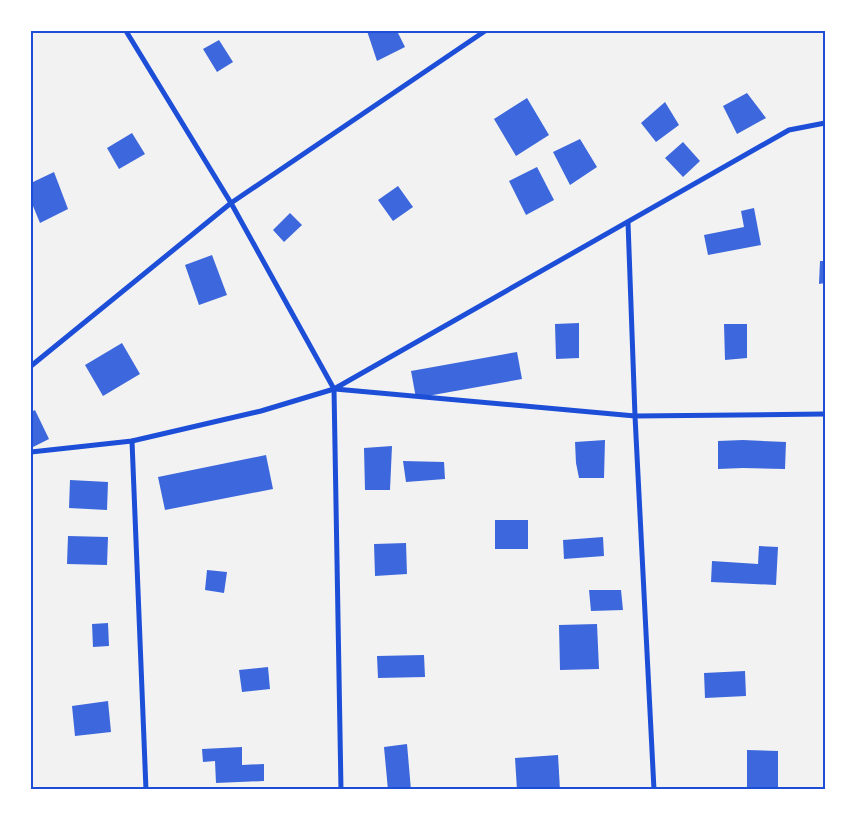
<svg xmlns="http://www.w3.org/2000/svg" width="856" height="821" viewBox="0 0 856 821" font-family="Manrope,sans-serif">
<rect width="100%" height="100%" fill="#f2f2f2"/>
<g fill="#3d67dc">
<path d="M 367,31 L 397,31 L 405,47 L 377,61 Z"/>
<path d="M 219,40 L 233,62 L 217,72 L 203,49 Z"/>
<path d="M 747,93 L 766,118 L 737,134 L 723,106 Z"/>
<path d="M 527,98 L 549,135 L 516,156 L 494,119 Z"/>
<path d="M 665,102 L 679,125 L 656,142 L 641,123 Z"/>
<path d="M 132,133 L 145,154 L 119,169 L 107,148 Z"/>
<path d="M 580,139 L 597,167 L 570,185 L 553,152 Z"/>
<path d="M 683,142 L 700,161 L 683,177 L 665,158 Z"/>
<path d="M 537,167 L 554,200 L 526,215 L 509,181 Z"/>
<path d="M 54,172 L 68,209 L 40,223 L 31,201 L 31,183 Z"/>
<path d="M 398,186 L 413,207 L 393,221 L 378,200 Z"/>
<path d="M 754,208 L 761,245 L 708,255 L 704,235 L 744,227 L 741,211 Z"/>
<path d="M 290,213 L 302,225 L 284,242 L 273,230 Z"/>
<path d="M 212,255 L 227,295 L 199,305 L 185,265 Z"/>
<path d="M 820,261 L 825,261 L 825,283 L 819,284 Z"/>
<path d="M 579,323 L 579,358 L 556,359 L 555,324 Z"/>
<path d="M 724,324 L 747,324 L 747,358 L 725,360 Z"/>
<path d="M 122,343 L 140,374 L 103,396 L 85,365 Z"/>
<path d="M 517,352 L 522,379 L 416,398 L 411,371 Z"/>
<path d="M 35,410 L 49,439 L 31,448 L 31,412 Z"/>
<path d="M 605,440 L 604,478 L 579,478 L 576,463 L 575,442 Z"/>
<path d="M 743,440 L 786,442 L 785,469 L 743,468 L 718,469 L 718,441 Z"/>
<path d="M 392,446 L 390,490 L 365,490 L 364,448 Z"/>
<path d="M 266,455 L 273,489 L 165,510 L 158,477 Z"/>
<path d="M 403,461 L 444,462 L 445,479 L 406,482 Z"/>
<path d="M 70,480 L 108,482 L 107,510 L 69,508 Z"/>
<rect x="495" y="520" width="33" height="29"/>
<path d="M 68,536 L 108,537 L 107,565 L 67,564 Z"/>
<path d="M 603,537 L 604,556 L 564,559 L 563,540 Z"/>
<path d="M 406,543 L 407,574 L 375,576 L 374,544 Z"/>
<path d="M 759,546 L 778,547 L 776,585 L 711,582 L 712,561 L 758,564 Z"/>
<path d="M 207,570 L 227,572 L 224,593 L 205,590 Z"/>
<path d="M 589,590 L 621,590 L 623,610 L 591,611 Z"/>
<path d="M 108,623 L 109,646 L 93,647 L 92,624 Z"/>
<path d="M 597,624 L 599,669 L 560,670 L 559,625 Z"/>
<path d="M 424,655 L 425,677 L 378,678 L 377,656 Z"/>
<path d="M 268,667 L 270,689 L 242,692 L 239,670 Z"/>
<path d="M 745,671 L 746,696 L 705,698 L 704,673 Z"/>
<path d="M 108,701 L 111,732 L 75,736 L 72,706 Z"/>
<path d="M 407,744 L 411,790 L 388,790 L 384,747 Z"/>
<path d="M 242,747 L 242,765 L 264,764 L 264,781 L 216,783 L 215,761 L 203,762 L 202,749 Z"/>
<path d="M 747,750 L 778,751 L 778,790 L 747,790 Z"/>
<path d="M 558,755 L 560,790 L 517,790 L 515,758 Z"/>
</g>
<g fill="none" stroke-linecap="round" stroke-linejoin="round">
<g stroke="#1d4ed8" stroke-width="5">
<path d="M 126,31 L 231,203 L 334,389 L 341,790"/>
<path d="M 628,222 L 635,416 L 654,790"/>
<path d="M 31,366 L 231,203 L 485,31"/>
<path d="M 335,389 L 635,416 L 825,414"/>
<path d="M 132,441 L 146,790"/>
<path d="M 31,452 L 132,441 L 261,411 L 334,389 L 789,130 L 825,123"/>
</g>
</g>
<rect width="856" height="821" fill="none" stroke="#ffffff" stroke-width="65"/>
<rect x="32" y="32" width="792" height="756" fill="none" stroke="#1d4ed8" stroke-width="2"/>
</svg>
